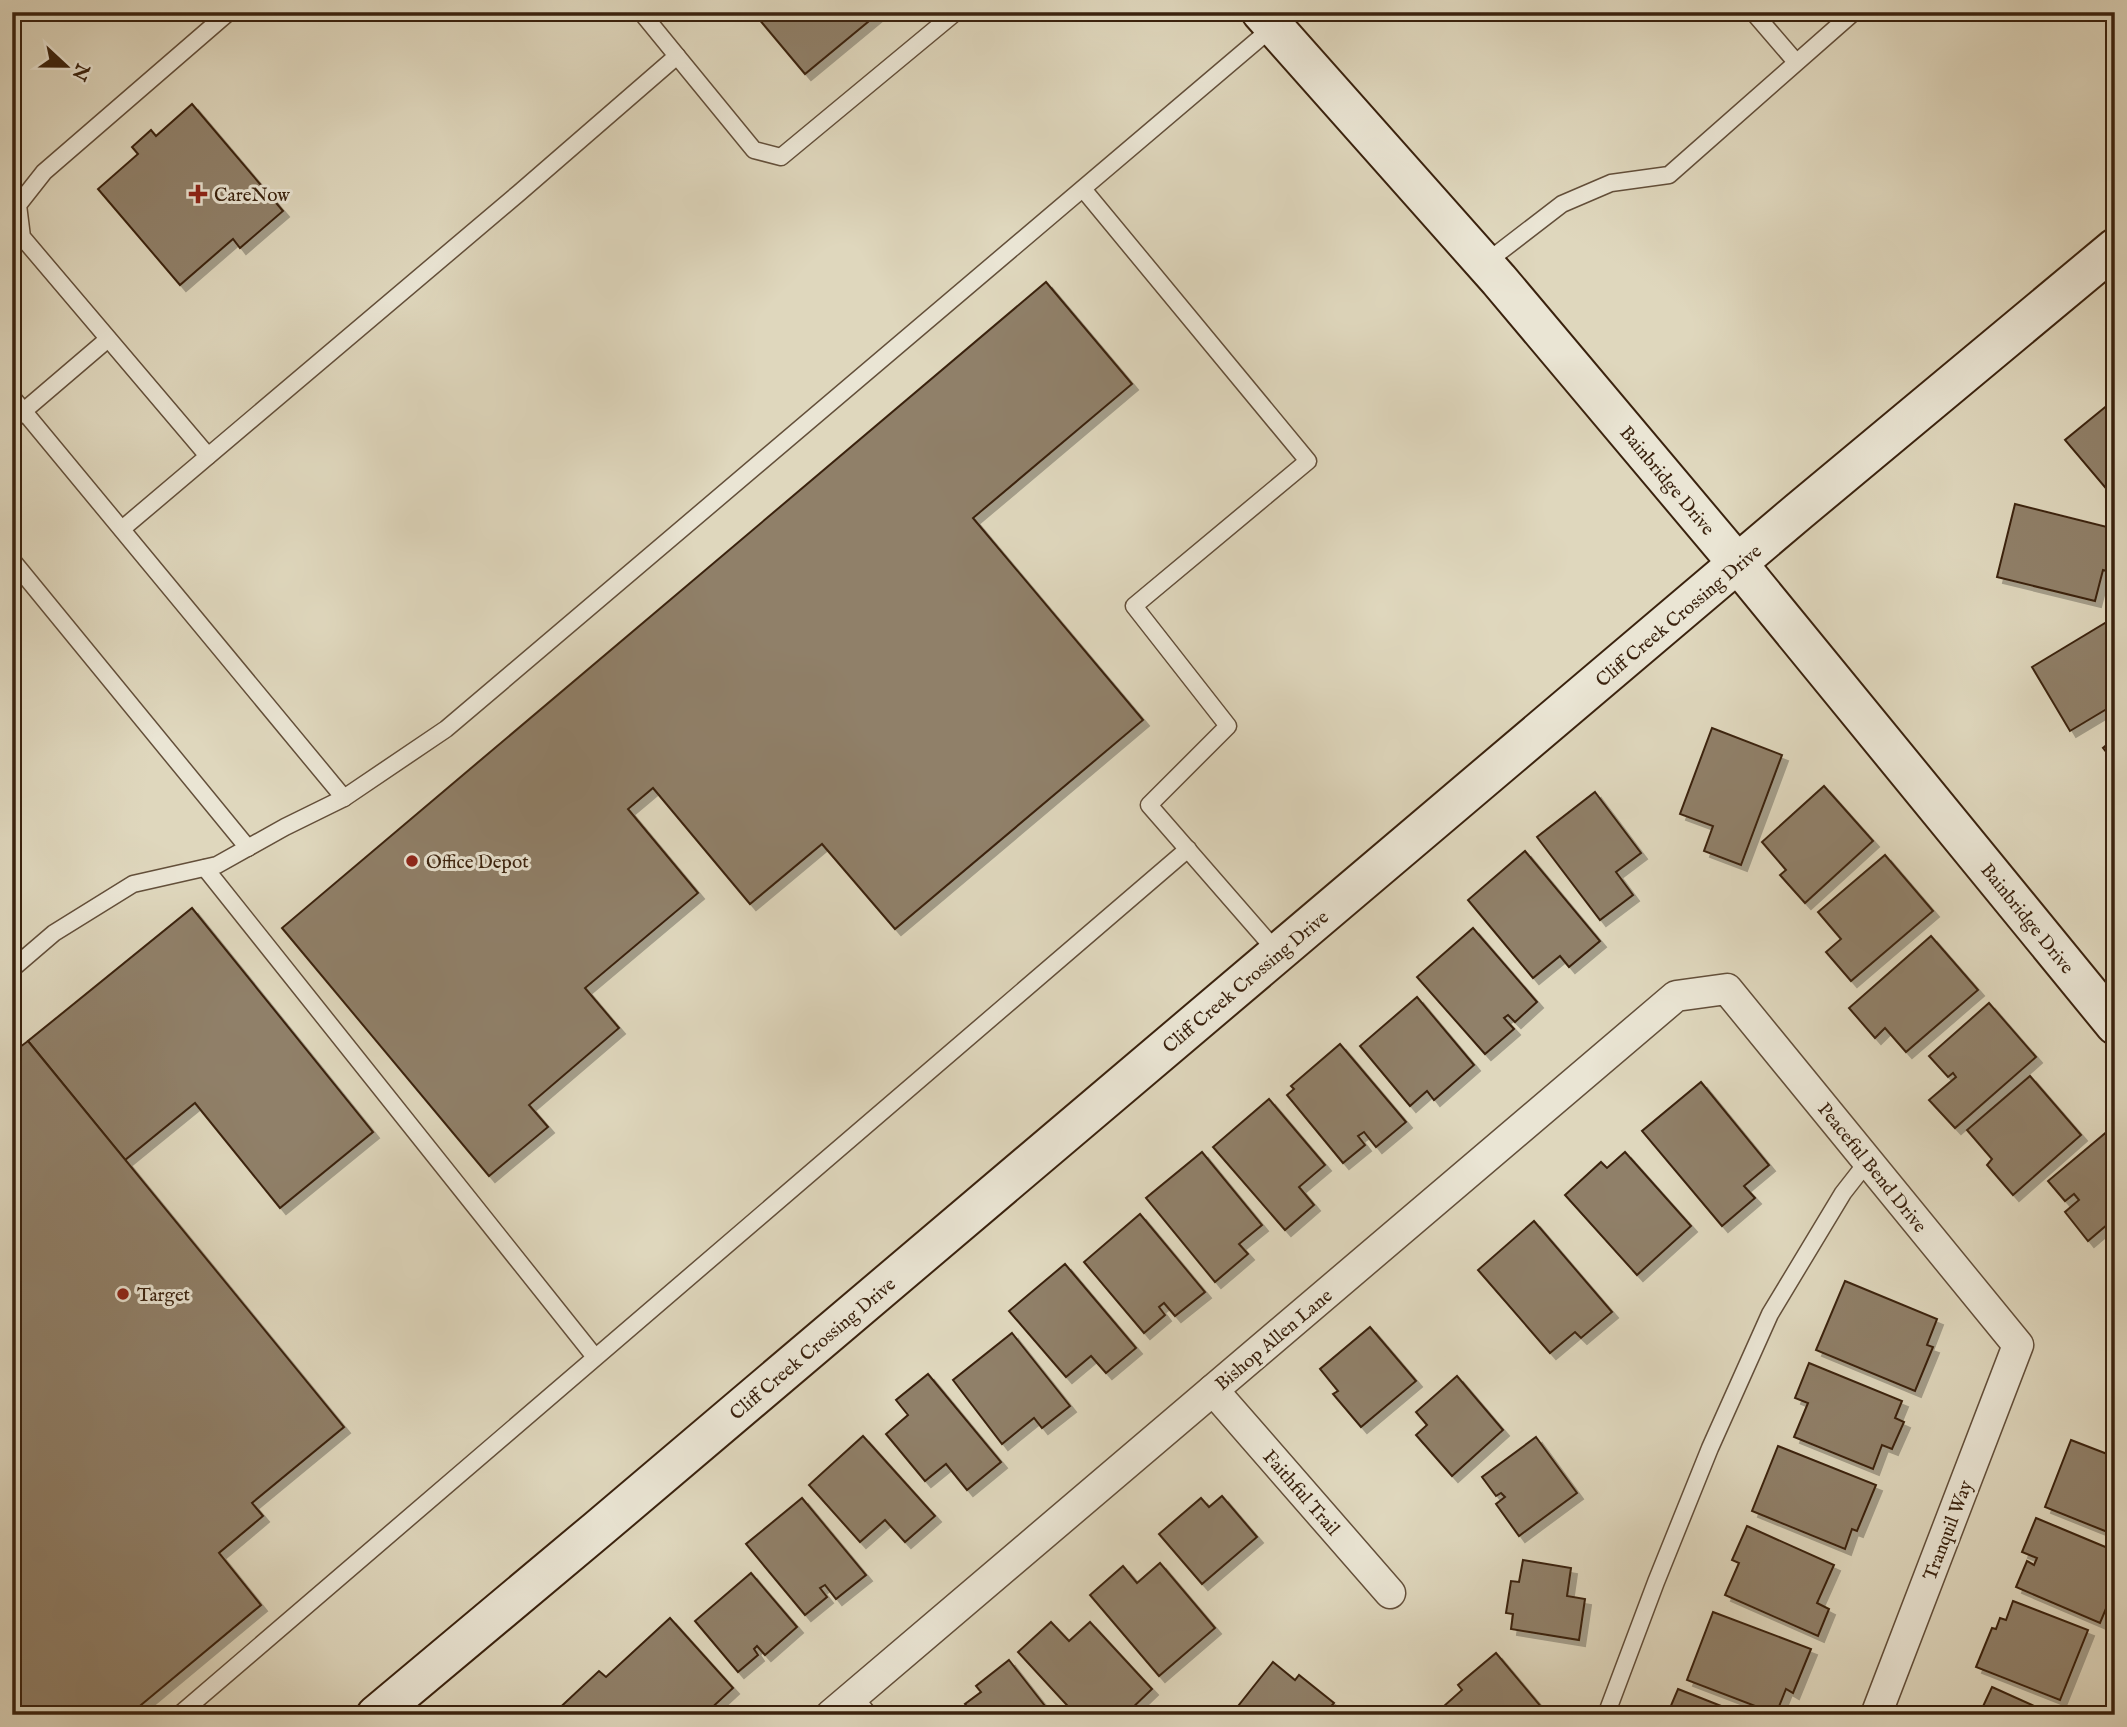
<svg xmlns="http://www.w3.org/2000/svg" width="2127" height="1727" viewBox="0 0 2127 1727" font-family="'IM FELL English',serif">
<defs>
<filter id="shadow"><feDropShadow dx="6" dy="6" stdDeviation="0" flood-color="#0004"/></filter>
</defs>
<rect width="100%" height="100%" fill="#dfd7bd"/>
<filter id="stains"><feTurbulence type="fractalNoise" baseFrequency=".00286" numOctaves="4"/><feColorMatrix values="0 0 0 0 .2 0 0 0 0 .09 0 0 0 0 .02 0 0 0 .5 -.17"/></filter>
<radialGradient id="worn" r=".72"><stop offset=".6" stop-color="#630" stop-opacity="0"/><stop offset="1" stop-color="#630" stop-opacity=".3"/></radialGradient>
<g fill="#908069" stroke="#3a220e" stroke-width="2" filter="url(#shadow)">
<path d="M 753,12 L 880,12 L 805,74 Z"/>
<path d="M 192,104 L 283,211 L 240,248 L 233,239 L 180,285 L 98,189 L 138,154 L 132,147 L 151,130 L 156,136 Z"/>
<path d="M 1046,282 L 1132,384 L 973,518 L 1143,720 L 895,929 L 822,844 L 750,904 L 653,788 L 628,809 L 698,893 L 585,988 L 619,1028 L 529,1105 L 548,1127 L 489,1176 L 282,928 Z"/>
<path d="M 2115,399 L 2115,499 L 2065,440 Z"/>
<path d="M 2015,504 L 2115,529 L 2115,552 L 2110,572 L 2103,570 L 2095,601 L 1997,577 Z"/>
<path d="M 2115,617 L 2115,704 L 2070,731 L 2032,667 Z"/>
<path d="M 1712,728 L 1782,755 L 1741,865 L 1704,851 L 1713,826 L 1680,814 Z"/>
<path d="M 2115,738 L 2115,763 L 2103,748 Z"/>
<path d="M 1824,786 L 1873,841 L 1805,903 L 1780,875 L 1786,870 L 1762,842 Z"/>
<path d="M 1595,792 L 1641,853 L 1616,872 L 1633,895 L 1600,920 L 1537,837 Z"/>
<path d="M 1525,851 L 1600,941 L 1569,967 L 1560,956 L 1533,978 L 1468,900 Z"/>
<path d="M 1885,855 L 1933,911 L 1851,981 L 1826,952 L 1841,939 L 1818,912 Z"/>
<path d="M 192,908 L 373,1132 L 280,1208 L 195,1103 L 125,1160 L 28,1041 Z"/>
<path d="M 1473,928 L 1537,1002 L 1515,1022 L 1508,1015 L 1504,1018 L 1514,1029 L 1485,1054 L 1417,977 Z"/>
<path d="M 1931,936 L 1978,990 L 1906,1052 L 1885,1028 L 1875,1038 L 1849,1008 Z"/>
<path d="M 1417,997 L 1474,1065 L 1434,1100 L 1427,1091 L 1410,1106 L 1360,1046 Z"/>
<path d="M 1989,1003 L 2036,1057 L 1955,1128 L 1929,1100 L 1956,1077 L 1953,1073 L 1948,1077 L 1929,1056 Z"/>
<path d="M 28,1041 L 344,1427 L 252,1503 L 263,1516 L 219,1553 L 261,1605 L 129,1715 L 12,1715 L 12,1053 Z"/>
<path d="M 1340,1044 L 1406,1122 L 1376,1147 L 1364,1132 L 1358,1136 L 1365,1145 L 1343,1163 L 1287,1095 L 1294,1089 L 1291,1086 Z"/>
<path d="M 2030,1076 L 2081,1135 L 2013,1195 L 1987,1165 L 1992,1159 L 1967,1130 Z"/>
<path d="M 1701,1082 L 1769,1165 L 1744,1186 L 1755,1198 L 1722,1226 L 1642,1131 Z"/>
<path d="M 1269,1099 L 1325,1165 L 1299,1187 L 1314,1205 L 1285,1230 L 1213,1147 Z"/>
<path d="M 2115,1125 L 2115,1218 L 2088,1241 L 2065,1212 L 2079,1200 L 2074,1194 L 2065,1201 L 2048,1181 Z"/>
<path d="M 1202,1152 L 1262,1225 L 1239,1244 L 1248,1254 L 1215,1282 L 1146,1198 Z"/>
<path d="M 1625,1152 L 1691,1226 L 1637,1275 L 1565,1195 L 1601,1162 L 1607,1168 Z"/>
<path d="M 1140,1214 L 1205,1292 L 1175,1316 L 1164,1303 L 1159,1307 L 1165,1315 L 1144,1333 L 1084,1262 Z"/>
<path d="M 1534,1221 L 1612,1312 L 1581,1338 L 1575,1332 L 1550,1353 L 1478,1270 Z"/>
<path d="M 1065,1264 L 1136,1348 L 1106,1373 L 1091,1356 L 1066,1377 L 1009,1311 Z"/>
<path d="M 1845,1281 L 1937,1319 L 1927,1345 L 1933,1347 L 1915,1391 L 1816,1350 Z"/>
<path d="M 1370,1327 L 1416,1381 L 1361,1427 L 1333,1394 L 1338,1391 L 1320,1369 Z"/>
<path d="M 1012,1333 L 1070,1406 L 1042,1428 L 1034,1418 L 1002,1444 L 953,1380 Z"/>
<path d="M 1809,1363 L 1902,1401 L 1895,1418 L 1904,1422 L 1892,1449 L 1882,1445 L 1873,1469 L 1794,1437 L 1808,1403 L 1795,1398 Z"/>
<path d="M 928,1374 L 1001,1462 L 967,1490 L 946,1464 L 925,1481 L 886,1434 L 908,1415 L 896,1400 Z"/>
<path d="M 1457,1376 L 1503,1430 L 1452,1476 L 1416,1435 L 1427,1425 L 1416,1412 Z"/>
<path d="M 863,1436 L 935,1516 L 905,1542 L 885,1520 L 860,1542 L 809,1485 Z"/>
<path d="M 1536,1437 L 1577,1493 L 1519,1536 L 1496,1504 L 1505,1497 L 1501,1493 L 1496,1496 L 1482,1477 Z"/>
<path d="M 2071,1440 L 2115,1457 L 2115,1535 L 2045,1507 Z"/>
<path d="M 1778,1446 L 1876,1485 L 1857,1531 L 1852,1529 L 1845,1549 L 1752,1511 Z"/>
<path d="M 1222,1496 L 1257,1537 L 1202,1584 L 1159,1534 L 1201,1498 L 1209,1507 Z"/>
<path d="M 802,1498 L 866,1575 L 836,1599 L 825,1585 L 820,1588 L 827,1597 L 805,1615 L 746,1544 Z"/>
<path d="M 2036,1518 L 2115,1551 L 2115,1587 L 2100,1623 L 2016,1587 L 2027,1561 L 2034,1565 L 2037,1558 L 2022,1552 Z"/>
<path d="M 1747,1526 L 1834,1565 L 1817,1603 L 1829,1609 L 1818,1636 L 1725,1595 L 1739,1563 L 1732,1560 Z"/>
<path d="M 1523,1560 L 1571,1568 L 1567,1596 L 1585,1599 L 1579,1640 L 1511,1629 L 1513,1614 L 1506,1613 L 1511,1581 L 1519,1582 Z"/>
<path d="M 1160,1563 L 1215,1628 L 1159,1676 L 1090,1595 L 1123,1566 L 1137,1583 Z"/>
<path d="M 751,1573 L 797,1627 L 765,1655 L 757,1646 L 754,1649 L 758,1655 L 738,1672 L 695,1621 Z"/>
<path d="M 2013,1601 L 2088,1630 L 2060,1700 L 1976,1667 L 1992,1628 L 1996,1629 L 2000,1618 L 2006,1620 Z"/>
<path d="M 1713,1612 L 1811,1649 L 1793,1693 L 1786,1689 L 1776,1714 L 1687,1680 Z"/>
<path d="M 670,1618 L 733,1688 L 704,1715 L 552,1715 L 599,1671 L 606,1677 Z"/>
<path d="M 1051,1622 L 1069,1641 L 1090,1622 L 1152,1689 L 1125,1715 L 1076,1715 L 1018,1652 Z"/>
<path d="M 1496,1653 L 1548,1715 L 1452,1715 L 1444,1706 L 1462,1690 L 1458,1685 Z"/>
<path d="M 1009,1660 L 1052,1715 L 964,1715 L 970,1710 L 965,1704 L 981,1692 L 976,1686 Z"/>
<path d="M 1273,1662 L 1295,1680 L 1299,1675 L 1334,1703 L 1324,1715 L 1231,1715 Z"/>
<path d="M 1992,1687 L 2054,1715 L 1979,1715 Z"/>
<path d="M 1678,1689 L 1744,1715 L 1667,1715 Z"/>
</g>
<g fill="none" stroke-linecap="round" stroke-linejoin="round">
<defs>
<g id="lane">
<path d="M 641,12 L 677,56"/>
<path d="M 1753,12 L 1796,62"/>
<path d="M 1083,189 L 1308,461 L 1134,606 L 1228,726 L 1149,805 L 1278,953"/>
<path d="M 1484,264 L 1562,204 L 1611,183 L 1669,175 L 1854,12"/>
<path d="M 12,397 L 344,798"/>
<path d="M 12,421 L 108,339"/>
<path d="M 208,456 L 22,237 L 18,205 L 44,172 L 229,12"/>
<path d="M 122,529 L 519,193 L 677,56 L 754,150 L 781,157 L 956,12"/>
<path d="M 12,560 L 248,848"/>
<path d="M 205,868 L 595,1357"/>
<path d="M 12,969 L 54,933 L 133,884 L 217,865 L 285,827 L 344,798 L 446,729 L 1273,27"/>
<path d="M 854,1696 L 869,1715"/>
<path d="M 179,1715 L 1188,849"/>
<path d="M 1606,1715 L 1656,1582 L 1710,1448 L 1770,1314 L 1843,1193 L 1868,1161"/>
</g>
<g id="street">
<path d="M 1213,1390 L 1390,1593"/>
<path d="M 831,1715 L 1676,996 L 1727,989 L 2018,1345 L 1876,1715"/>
</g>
<g id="secondary">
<path d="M 1261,12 L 1499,280 L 1738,564 L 2115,1025"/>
<path d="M 376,1715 L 597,1530 L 1798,512 L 2115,248"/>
</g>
</defs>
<use href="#lane" stroke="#634f3a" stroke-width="19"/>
<use href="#street" stroke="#634f3a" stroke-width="33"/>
<use href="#secondary" stroke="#3a220e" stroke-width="42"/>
<use href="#lane" stroke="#eae5d4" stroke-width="16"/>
<use href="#street" stroke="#eae5d4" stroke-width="30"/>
<use href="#secondary" stroke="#eae5d4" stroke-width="38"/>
</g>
<g fill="#8f2418" stroke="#eae5d4" stroke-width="2.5">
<path d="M194.5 183.5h7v7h7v7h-7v7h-7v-7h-7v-7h7z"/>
<circle cx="412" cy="861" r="7"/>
<circle cx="123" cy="1294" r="7"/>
</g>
<g text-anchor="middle" stroke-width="6" stroke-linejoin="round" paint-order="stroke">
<g font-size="19" fill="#3a220e" stroke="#eae5d4" text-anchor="start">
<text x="214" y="201">CareNow</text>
<text x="426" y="868">Office Depot</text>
<text x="137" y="1301">Target</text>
</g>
<g font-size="19" fill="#3a220e" stroke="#eae5d4">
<text transform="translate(1668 480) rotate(50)" y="7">Bainbridge Drive</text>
<text transform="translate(1678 615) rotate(-40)" y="7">Cliff Creek Crossing Drive</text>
<text transform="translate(2028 918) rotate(51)" y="7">Bainbridge Drive</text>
<text transform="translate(1245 981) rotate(-40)" y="7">Cliff Creek Crossing Drive</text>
<text transform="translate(1873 1167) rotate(51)" y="7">Peaceful Bend Drive</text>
<text transform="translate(1273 1339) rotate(-40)" y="7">Bishop Allen Lane</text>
<text transform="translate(812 1348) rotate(-40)" y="7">Cliff Creek Crossing Drive</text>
<text transform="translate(1302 1492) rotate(49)" y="7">Faithful Trail</text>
<text transform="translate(1947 1530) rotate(-69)" y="7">Tranquil Way</text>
</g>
</g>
<rect width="2127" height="1727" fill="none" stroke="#dfd7bd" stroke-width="42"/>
<rect x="14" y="14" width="2099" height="1699" fill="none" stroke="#3a220e" stroke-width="3.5"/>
<rect x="21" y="21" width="2085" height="1685" fill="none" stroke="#3a220e" stroke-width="2"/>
<g transform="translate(66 66) rotate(112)" stroke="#eae5d4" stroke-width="5" paint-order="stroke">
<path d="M0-5L12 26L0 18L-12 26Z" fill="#3a220e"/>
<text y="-10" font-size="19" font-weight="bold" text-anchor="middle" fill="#3a220e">N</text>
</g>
<rect width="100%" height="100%" filter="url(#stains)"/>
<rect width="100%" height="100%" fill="url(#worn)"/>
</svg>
